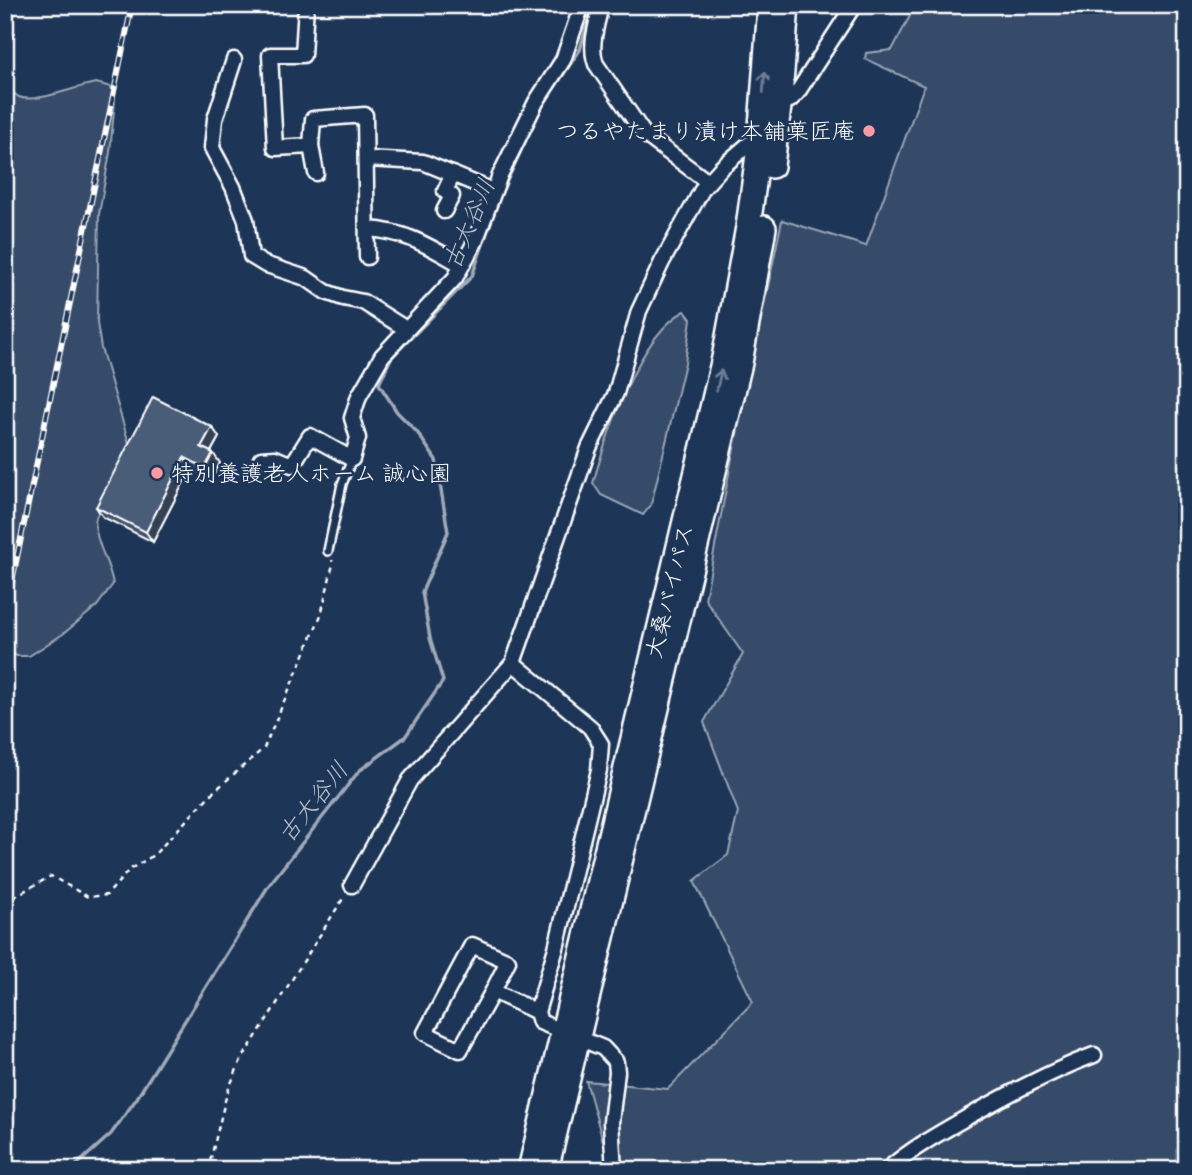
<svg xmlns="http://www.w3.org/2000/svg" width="1192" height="1175" viewBox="0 0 1192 1175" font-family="Dekko,'Klee One',sans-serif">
<rect width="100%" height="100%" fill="#1d3557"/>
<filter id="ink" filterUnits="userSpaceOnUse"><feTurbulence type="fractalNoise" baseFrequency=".0143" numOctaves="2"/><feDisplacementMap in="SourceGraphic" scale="14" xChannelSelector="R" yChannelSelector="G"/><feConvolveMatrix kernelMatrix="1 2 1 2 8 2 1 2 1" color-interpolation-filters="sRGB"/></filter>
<g filter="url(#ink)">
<g fill="#364b69" stroke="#9aa5b4" stroke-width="2">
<path d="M 906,5 L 1010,5 L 1013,7 L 1117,11 L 1120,5 L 1187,5 L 1187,1170 L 611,1170 L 586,1081 L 668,1089 L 753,1002 L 694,881 L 728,855 L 738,812 L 704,722 L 743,654 L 705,599 L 731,463 L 782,220 L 866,246 L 924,86 L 865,59 L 866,53 L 892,50 L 910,16 Z"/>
<path d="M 96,83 L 111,87 L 115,100 L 110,152 L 99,214 L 97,323 L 101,348 L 133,457 C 125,475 94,508 95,525 C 97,546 110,564 113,584 L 97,606 L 63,634 L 29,656 L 17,656 L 5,651 L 5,87 C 10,90 14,94 19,97 C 34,104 77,86 96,83 Z"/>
<path d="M 685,311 L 691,319 L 685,363 L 651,505 L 643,515 L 601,495 L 593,483 C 607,435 638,335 685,311 Z"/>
</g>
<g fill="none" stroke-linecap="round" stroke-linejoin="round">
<g stroke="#a0aab8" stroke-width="3.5">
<path d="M 552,91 L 580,50 L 592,5"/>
<path d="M 71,1170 L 111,1134 L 137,1098 L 269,885 L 359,771 L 405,737 L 443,681 L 430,638 L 422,592 L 448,532 L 436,460 L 417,432 L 397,412 L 379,384 L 391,358 L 472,276 L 500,196 L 543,103"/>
</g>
<defs>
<path id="service" d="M 328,551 L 342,484 L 352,459"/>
<g id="minor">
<path d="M 306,5 L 303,55 L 270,55 L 275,148 L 311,146"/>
<path d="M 601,5 C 597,24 589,46 596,64 L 644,134 L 708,182"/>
<path d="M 234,60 L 215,119 L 212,148 L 233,187 L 246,220 L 251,256 L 264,264 L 306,278 L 326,292 L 343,298 L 363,302 L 406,329"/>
<path d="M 780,98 L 790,100 L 797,93 L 854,5"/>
<path d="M 366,159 L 423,162 L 493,191"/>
<path d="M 316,173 L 311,146 L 313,119 L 365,115 L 367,257"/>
<path d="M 444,211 L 452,196 L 445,191 L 453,174"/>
<path d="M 368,229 C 408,232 428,246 462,265"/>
<path d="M 261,459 L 275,458 L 292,465 L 310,436 L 352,459 L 358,438 L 352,418 L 359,396 L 382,356 L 455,278 L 475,242 L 500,175 L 536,102 L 563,60 L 582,5"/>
<path d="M 513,663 L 590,727 L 601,744 L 599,770 L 556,948 L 537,1012 L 540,1022 L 603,1048 L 616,1062 L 617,1072 L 611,1122 L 614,1170"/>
<path d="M 352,885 L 410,780 L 513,663 L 589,448 L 616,393 L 639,311 L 662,262 L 703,188 L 721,168 L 749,144 L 760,140 L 766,140"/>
<path d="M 493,991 L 460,1050 L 425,1033 L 472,945 L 508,961 L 493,991 L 537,1012"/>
<path d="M 887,1170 C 912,1148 943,1131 973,1114 C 1012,1092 1051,1071 1094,1055"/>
</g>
<g id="trunk">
<path d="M 772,166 L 780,98 L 787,5"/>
<path d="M 530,1170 L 724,358 L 748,227 L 760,140 L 770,5"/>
<path d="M 546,1170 L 740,363 L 764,228"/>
</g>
</defs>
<use href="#service" stroke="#fff" stroke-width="12"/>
<use href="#minor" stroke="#fff" stroke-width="19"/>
<use href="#trunk" stroke="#fff" stroke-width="28"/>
<g stroke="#fff" stroke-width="2.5" stroke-dasharray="5 5" stroke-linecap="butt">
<path d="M 5,902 L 51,876 L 88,897 L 107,895 L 129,870 L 154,855 L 211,794 L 264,748 L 321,615 L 333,564 L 332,560"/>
<path d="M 208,1170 L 227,1093 L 240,1062 L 344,897"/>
</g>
<use href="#service" stroke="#1d3557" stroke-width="7"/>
<use href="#minor" stroke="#1d3557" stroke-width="14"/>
<use href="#trunk" stroke="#1d3557" stroke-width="23"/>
<defs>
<path id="rail" d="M 5,615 L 132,5"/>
</defs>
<use href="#rail" stroke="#fff" stroke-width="6"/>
<use href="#rail" stroke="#1d3557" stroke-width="3.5" stroke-dasharray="10" stroke-linecap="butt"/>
</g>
<path fill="#405068" stroke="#fff" stroke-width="2" d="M 212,427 L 219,437 L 211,452 L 220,463 L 212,478 L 191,468 L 153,542 L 103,517 L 96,507 Z"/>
<g fill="#344155" stroke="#fff" stroke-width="2">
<path d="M 212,427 L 219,437 L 208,457 L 201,447 Z"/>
<path d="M 213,453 L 220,463 L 212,478 L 205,468 Z"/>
<path d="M 184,457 L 191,468 L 153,542 L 146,532 Z"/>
</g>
<path fill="#4a5d79" stroke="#fff" stroke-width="2" d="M 153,397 L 212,427 L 201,447 L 213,453 L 205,468 L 184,457 L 146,532 L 96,507 Z"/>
<defs><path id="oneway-shaft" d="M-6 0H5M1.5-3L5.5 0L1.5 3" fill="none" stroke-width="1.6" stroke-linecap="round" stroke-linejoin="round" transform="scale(1.75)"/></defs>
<g stroke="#6c7c92">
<use href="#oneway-shaft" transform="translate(764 82) rotate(-86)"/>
<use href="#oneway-shaft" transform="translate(719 380) rotate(-77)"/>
</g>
</g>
<g fill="#ff9aa2" stroke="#1d3557" stroke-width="2.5">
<circle cx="869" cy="131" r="7"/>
<circle cx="157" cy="473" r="7"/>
</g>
<g text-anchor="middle" stroke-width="5" stroke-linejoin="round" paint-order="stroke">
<g font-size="23" fill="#fff" stroke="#1d3557" text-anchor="end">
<text x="855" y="139">つるやたまり漬け本舗菓匠庵</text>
<text x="171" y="481" text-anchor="start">特別養護老人ホーム 誠心園</text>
</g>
<g font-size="23" fill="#fff" stroke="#1d3557">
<text transform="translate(669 591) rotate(-76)" y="8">大桑バイパス</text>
</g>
<g font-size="24" font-style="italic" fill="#b8c0ca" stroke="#1d3557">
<text transform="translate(469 224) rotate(-67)" y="8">古大谷川</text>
<text transform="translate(313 802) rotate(-51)" y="8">古大谷川</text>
</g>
</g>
<rect width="1192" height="1175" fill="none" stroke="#1d3557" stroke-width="28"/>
<rect x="14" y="14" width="1164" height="1147" fill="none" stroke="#fff" stroke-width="2.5" filter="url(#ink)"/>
</svg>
